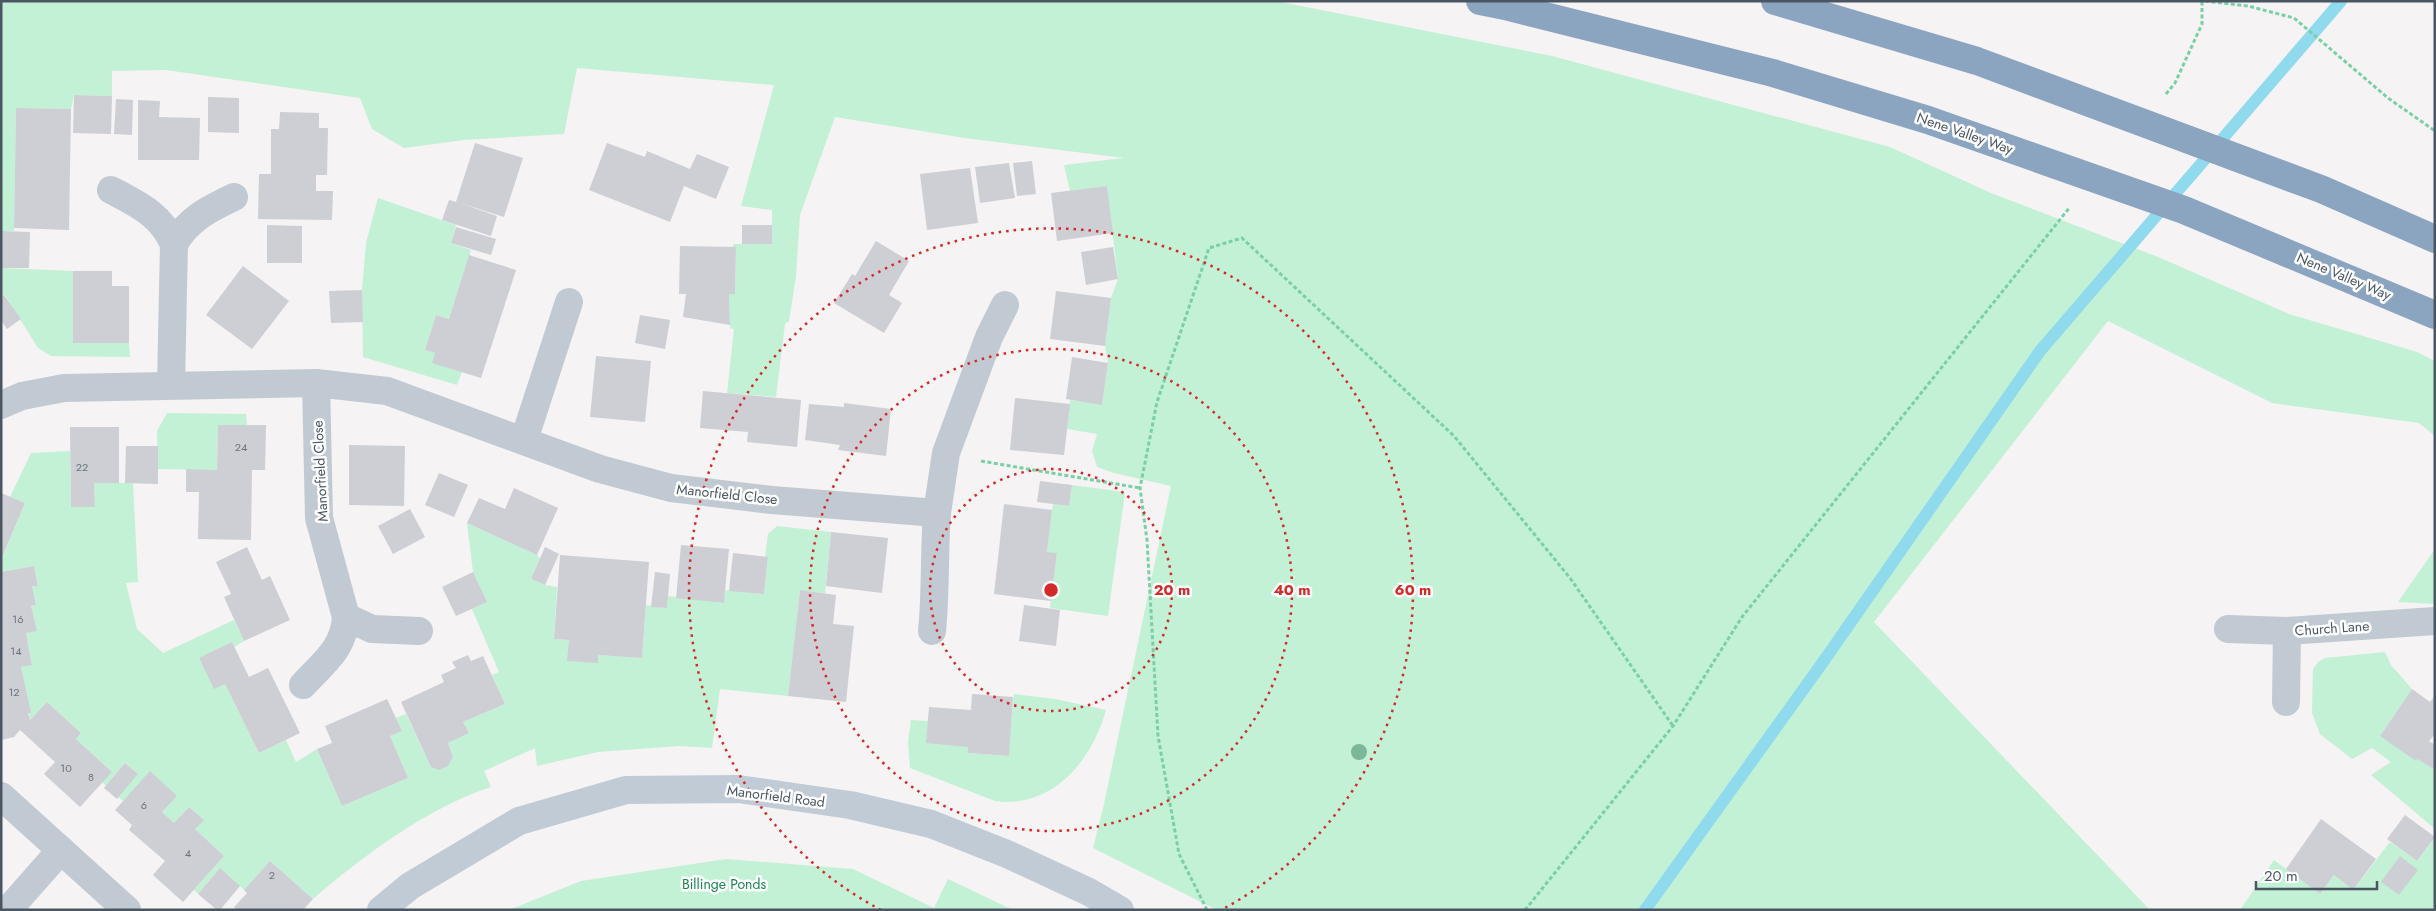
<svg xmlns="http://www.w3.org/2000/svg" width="2436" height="911" viewBox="0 0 2436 911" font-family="Jost,sans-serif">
<rect width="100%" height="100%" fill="#f5f3f3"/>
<g fill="#c3f1d5">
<path d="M 1,1 L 1281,2 L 1552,56 L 1890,147 L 1991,193 L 2158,257 L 2289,314 L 2417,352 L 2435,361 L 2435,436 L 2419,423 L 2272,403 L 2108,321 L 1874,622 L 2150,910 L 1217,910 L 1093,848 L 1104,804 L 1171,486 L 1114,473 L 1097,467 L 1092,451 L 1097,434 L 1067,429 L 1070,400 L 1102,404 L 1108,363 L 1105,346 L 1111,298 L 1118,279 L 1107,186 L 1070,191 L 1064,165 L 1124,158 L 965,138 L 835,117 L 800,215 L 796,276 L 789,321 L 785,324 L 776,397 L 727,393 L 734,329 L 730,328 L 730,325 L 729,294 L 735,294 L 736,248 L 733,247 L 733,244 L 772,244 L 772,210 L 741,206 L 774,85 L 577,68 L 564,134 L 464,140 L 404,148 L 372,129 L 360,98 L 166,70 L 112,71 L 112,96 L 74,95 L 71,109 L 16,108 L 14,228 L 14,231 L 1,231 Z"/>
<path d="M 378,198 L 456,225 L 451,243 L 471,250 L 449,319 L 436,315 L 425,350 L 435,353 L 462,372 L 457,385 L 363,357 L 362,290 L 366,243 Z"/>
<path d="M 1,268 L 73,271 L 73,343 L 129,343 L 130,357 L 51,356 L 38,348 L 5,295 L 1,297 Z"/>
<path d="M 167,413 L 246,414 L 247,425 L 218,425 L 217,470 L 158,469 L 157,431 Z"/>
<path d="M 70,451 L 71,507 L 95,507 L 94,483 L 133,483 L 138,582 L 126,583 L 137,629 L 163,653 L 234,620 L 244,641 L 234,647 L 232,642 L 199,659 L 225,684 L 259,753 L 286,740 L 296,762 L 317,749 L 342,806 L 408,778 L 390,736 L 402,731 L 396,718 L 406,714 L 431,767 L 448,766 L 453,757 L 448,743 L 469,733 L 463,722 L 505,704 L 492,675 L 499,672 L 472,609 L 486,602 L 473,572 L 467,523 L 537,555 L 540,559 L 531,579 L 545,585 L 557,587 L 554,639 L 569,640 L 568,661 L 598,662 L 598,655 L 642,658 L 646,605 L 667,608 L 668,596 L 723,603 L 726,590 L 764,594 L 768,557 L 765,557 L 768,534 L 777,526 L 831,532 L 825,593 L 800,591 L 788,696 L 720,689 L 712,748 L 679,746 L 598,752 L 537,766 L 535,748 L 484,771 L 491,787 C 430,806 360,858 313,899 L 270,861 L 244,890 L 220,868 L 198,894 L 194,890 L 224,856 L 195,829 L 203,819 L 189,807 L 174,823 L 162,812 L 177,796 L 123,801 L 118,797 L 138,774 L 125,763 L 106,786 L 102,782 L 112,772 L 76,739 L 81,733 L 47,702 L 30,720 L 21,667 L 32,664 L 26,633 L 36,630 L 31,606 L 36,605 L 32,586 L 38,585 L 34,566 L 1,572 L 1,561 L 25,503 L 10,497 L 31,453 Z"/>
<path d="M 1072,485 L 1125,492 L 1108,616 L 1050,608 L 1057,554 L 1047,552 L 1052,510 L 1053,504 L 1069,506 Z"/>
<path d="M 2435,551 L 2435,604 L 2398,602 L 2433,552 Z"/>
<path d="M 2385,652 L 2391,665 L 2412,689 L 2380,736 L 2416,760 L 2417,759 L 2435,770 L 2435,829 L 2371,775 L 2391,762 L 2372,748 L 2352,759 L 2320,734 L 2312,713 L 2313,669 L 2318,662 L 2325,658 Z"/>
<path d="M 1014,694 L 1055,699 L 1106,710 C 1092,761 1052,809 995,801 L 910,768 L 908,742 L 911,720 L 928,721 L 968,747 L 968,753 L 1008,756 Z"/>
<path d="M 2435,838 L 2435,910 L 2240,910 L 2274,860 L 2320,894 L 2334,875 L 2353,890 L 2390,842 L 2417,861 Z"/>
<path d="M 726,859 L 853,869 L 934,908 L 948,879 L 1013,910 L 509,910 L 581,881 Z"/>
</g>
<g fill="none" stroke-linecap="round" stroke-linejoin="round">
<path stroke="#90daee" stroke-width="12" d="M 1645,910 L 1823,662 L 2040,351 L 2341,1"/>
</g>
<g fill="#cdcfd5">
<path d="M 74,95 L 112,96 L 111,134 L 73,133 Z"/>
<path d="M 208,97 L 239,98 L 239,133 L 208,132 Z"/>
<path d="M 116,99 L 133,100 L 132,135 L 114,134 Z"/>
<path d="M 138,100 L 160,101 L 159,117 L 200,118 L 199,160 L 138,160 Z"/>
<path d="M 16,108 L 71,109 L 69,230 L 14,228 Z"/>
<path d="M 280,112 L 319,113 L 319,128 L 328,128 L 327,175 L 316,175 L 316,191 L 333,191 L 332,220 L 258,219 L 259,174 L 271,174 L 271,129 L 279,129 Z"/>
<path d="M 475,143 L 523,158 L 504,217 L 460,203 L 497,216 L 491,236 L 442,220 L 449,200 L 456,202 Z"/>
<path d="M 607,143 L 645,157 L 647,151 L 690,169 L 697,154 L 729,167 L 716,199 L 684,186 L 670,222 L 589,190 Z"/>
<path d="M 1032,161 L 1036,194 L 1017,196 L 1013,163 Z"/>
<path d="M 1009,163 L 1015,198 L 980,203 L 975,167 Z"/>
<path d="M 970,168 L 978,223 L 927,230 L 920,174 Z"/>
<path d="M 1107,186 L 1113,233 L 1057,241 L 1051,193 Z"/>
<path d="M 267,225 L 302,226 L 302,263 L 267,263 Z"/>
<rect x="742" y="225" width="30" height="19"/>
<path d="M 456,227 L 496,239 L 491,255 L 451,243 Z"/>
<path d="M 1,231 L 30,232 L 29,268 L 1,268 Z"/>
<path d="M 876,241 L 909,261 L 889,295 L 902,303 L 884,333 L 834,303 L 852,274 L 855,276 Z"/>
<path d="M 680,246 L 736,247 L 735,294 L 729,294 L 730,325 L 683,317 L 686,294 L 679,294 Z"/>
<path d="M 1113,247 L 1118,279 L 1086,285 L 1081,252 Z"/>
<path d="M 469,255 L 516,270 L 481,378 L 432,363 L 435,353 L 425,350 L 436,315 L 449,319 Z"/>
<path d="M 243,266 L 289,301 L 252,349 L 206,315 Z"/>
<path d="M 73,271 L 112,271 L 112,286 L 129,286 L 129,343 L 73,343 Z"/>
<path d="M 362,290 L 363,322 L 331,323 L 329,291 Z"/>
<path d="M 1056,291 L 1111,298 L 1105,346 L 1050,339 Z"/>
<path d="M 4,295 L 21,319 L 7,329 L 1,320 L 1,297 Z"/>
<path d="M 640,315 L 670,320 L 665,349 L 635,343 Z"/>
<path d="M 596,356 L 651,361 L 645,422 L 590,417 Z"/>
<path d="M 1072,357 L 1108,363 L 1102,405 L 1066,399 Z"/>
<path d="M 703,391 L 801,400 L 797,447 L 747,442 L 748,432 L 700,428 Z"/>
<path d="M 1015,398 L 1070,404 L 1064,455 L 1010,450 Z"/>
<path d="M 844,403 L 891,409 L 886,456 L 838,450 L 840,445 L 805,440 L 809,404 L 844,407 Z"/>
<path d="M 218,425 L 266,425 L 265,470 L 252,470 L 251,540 L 198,539 L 199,492 L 186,492 L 186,469 L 217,470 Z"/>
<path d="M 70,427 L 119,427 L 119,483 L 94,483 L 95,507 L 71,507 Z"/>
<path d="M 349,445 L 405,446 L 404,506 L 349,505 Z"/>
<path d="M 126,446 L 158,446 L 158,484 L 125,483 Z"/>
<path d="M 439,473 L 468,485 L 454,517 L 425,505 Z"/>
<path d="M 1040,481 L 1072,485 L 1069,506 L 1037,502 Z"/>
<path d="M 514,488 L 558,508 L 537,555 L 467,523 L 479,498 L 505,509 Z"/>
<path d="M 1,493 L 25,503 L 1,560 Z"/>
<path d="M 1004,504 L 1052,510 L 1047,552 L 1057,553 L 1051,601 L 994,594 Z"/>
<path d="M 410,509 L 425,537 L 393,554 L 378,526 Z"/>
<path d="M 831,532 L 888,538 L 882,593 L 826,586 Z"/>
<path d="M 681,545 L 729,549 L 724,603 L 676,598 Z"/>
<path d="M 247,547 L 262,580 L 270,576 L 290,620 L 244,641 L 224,597 L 231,594 L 216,562 Z"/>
<path d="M 545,547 L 559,554 L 545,585 L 531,579 Z"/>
<path d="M 733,553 L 768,557 L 764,594 L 729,591 Z"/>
<path d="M 560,555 L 649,562 L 642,658 L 598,655 L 598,663 L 567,661 L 569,640 L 554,639 Z"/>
<path d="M 34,566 L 38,586 L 32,586 L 36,605 L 31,606 L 37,631 L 26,633 L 32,665 L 21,667 L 31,713 L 28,713 L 30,720 L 47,702 L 81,733 L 76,739 L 112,772 L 80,807 L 44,774 L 55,762 L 20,730 L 14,737 L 1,740 L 1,572 Z"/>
<path d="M 473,572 L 487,602 L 456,616 L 442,587 Z"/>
<path d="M 655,572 L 670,574 L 667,608 L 651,607 Z"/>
<path d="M 800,590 L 836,595 L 833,624 L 854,626 L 846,702 L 788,696 Z"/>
<path d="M 1024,605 L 1060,610 L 1056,646 L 1019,641 Z"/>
<path d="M 232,642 L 249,677 L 268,668 L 300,733 L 259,753 L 225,684 L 214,689 L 199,658 Z"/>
<path d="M 468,655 L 471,661 L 483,656 L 505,704 L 463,722 L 469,733 L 448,743 L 453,757 L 448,766 L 439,770 L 431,767 L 401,702 L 444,682 L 441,675 L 456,668 L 452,662 Z"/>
<path d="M 2412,689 L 2430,702 L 2435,695 L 2435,734 L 2429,741 L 2435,745 L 2435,770 L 2417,759 L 2416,761 L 2380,736 Z"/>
<path d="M 972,694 L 1013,697 L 1009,756 L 968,753 L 968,747 L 926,743 L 929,707 L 971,710 Z"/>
<path d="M 387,699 L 402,731 L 390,736 L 408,778 L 342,806 L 317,749 L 332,743 L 325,726 Z"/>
<path d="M 125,763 L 138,774 L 117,799 L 104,788 Z"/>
<path d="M 150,771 L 177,796 L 162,812 L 174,823 L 189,807 L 204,820 L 195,829 L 224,856 L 183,902 L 153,875 L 165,861 L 129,830 L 132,825 L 115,810 Z"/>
<path d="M 2405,815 L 2435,837 L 2417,861 L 2387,839 Z"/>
<path d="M 2321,819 L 2376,859 L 2353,890 L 2334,875 L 2320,894 L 2286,869 Z"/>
<path d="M 2400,856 L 2418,870 L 2399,895 L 2381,882 Z"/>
<path d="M 270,861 L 313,899 L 303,910 L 238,910 L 234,907 L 247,893 L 244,890 Z"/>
<path d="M 220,868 L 240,886 L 220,910 L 217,910 L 198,894 Z"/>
</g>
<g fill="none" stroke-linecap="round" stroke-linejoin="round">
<g stroke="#7ad0a6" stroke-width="3" stroke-dasharray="4 2.5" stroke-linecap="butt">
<path d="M 2205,1 L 2248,6 L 2294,18 L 2388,98 L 2435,131"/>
<path d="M 2166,94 L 2175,83 L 2202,24 L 2202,1"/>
<path d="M 981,461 L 1140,488"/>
<path d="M 1207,910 L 1179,854 L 1158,736 L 1147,540 L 1140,488 L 1157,402 L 1209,248 L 1242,238 L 1454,436 L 1570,578 L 1673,726"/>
<path d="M 1525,910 L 1673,726 L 1742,617 L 2070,207"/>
</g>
<g stroke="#c1cad2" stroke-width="28">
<path d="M 111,190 C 139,205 160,214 174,244 L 171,384"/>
<path d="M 174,244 C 188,219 209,209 234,197"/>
<path d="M 1,405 L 22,396 L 64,388 L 316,383 L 387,391 L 600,469 L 671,488 L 772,500 L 937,513 L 946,453 L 989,337 L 1005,305"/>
<path d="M 524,440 L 569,302"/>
<path d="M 346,617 L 372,629 L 419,631"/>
<path d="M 2228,629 L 2287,631 L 2435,621"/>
<path d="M 932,631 C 936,591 934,552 937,513"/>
<path d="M 303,685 C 323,663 344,649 346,617 L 319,518 L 316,383"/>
<path d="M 2286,702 L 2287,631"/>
<path d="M 1,796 L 127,910"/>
<path d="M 8,910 L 61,850"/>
</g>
<path stroke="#c1cbd6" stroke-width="28" d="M 381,910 L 410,886 L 519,821 L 626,790 L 738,789 L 850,805 L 931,824 L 1007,854 L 1089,892 L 1120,910"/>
<g stroke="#8ba5c1" stroke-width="28">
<path d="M 1480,1 L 1505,6 L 1773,73 L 1928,120 L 2184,210 L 2435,315"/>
<path d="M 1775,1 L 1977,61 L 2321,189 L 2435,239"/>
</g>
</g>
<circle fill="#7bb799" cx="1359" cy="752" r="8"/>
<g fill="none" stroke="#d62828" stroke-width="2.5" stroke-dasharray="2.5 5">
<circle cx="1051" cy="590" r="121"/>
<circle cx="1051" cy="590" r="241"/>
<path d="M881 910A362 362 0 1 1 1221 910"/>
</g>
<g text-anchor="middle" stroke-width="5" stroke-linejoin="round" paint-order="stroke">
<g font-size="11" fill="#6b747e">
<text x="241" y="451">24</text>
<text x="82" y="471">22</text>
<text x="18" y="623">16</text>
<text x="16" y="655">14</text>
<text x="14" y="696">12</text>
<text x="66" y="772">10</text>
<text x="91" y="781">8</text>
<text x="144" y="809">6</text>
<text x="188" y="857">4</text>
<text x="272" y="879">2</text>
</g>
<g font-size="14" fill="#4a5661" stroke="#fff">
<text transform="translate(1965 133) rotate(19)" y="5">Nene Valley Way</text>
<text transform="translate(2344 276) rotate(23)" y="5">Nene Valley Way</text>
<text transform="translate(320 471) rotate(-93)" y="5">Manorfield Close</text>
<text transform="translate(727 494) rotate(6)" y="5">Manorfield Close</text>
<text transform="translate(2332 628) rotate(-4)" y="5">Church Lane</text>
<text transform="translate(776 796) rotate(7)" y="5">Manorfield Road</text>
</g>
<g font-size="14" fill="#17864f" stroke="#fff">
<text x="724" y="889">Billinge Ponds</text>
</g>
</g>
<circle cx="1051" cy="590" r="8" fill="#d62828" stroke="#fff" stroke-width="2.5"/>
<g font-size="15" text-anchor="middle" font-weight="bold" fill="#d62828" stroke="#fff" stroke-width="5" stroke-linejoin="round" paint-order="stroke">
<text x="1172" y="595">20 m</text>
<text x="1292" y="595">40 m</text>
<text x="1413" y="595">60 m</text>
</g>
<rect width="2436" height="911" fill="none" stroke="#4a5661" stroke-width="5"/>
<path d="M2256 881v8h121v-8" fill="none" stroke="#4a5661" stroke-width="2.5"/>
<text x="2264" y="881" font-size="15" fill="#4a5661" stroke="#ffffff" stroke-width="4" paint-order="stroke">20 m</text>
</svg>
